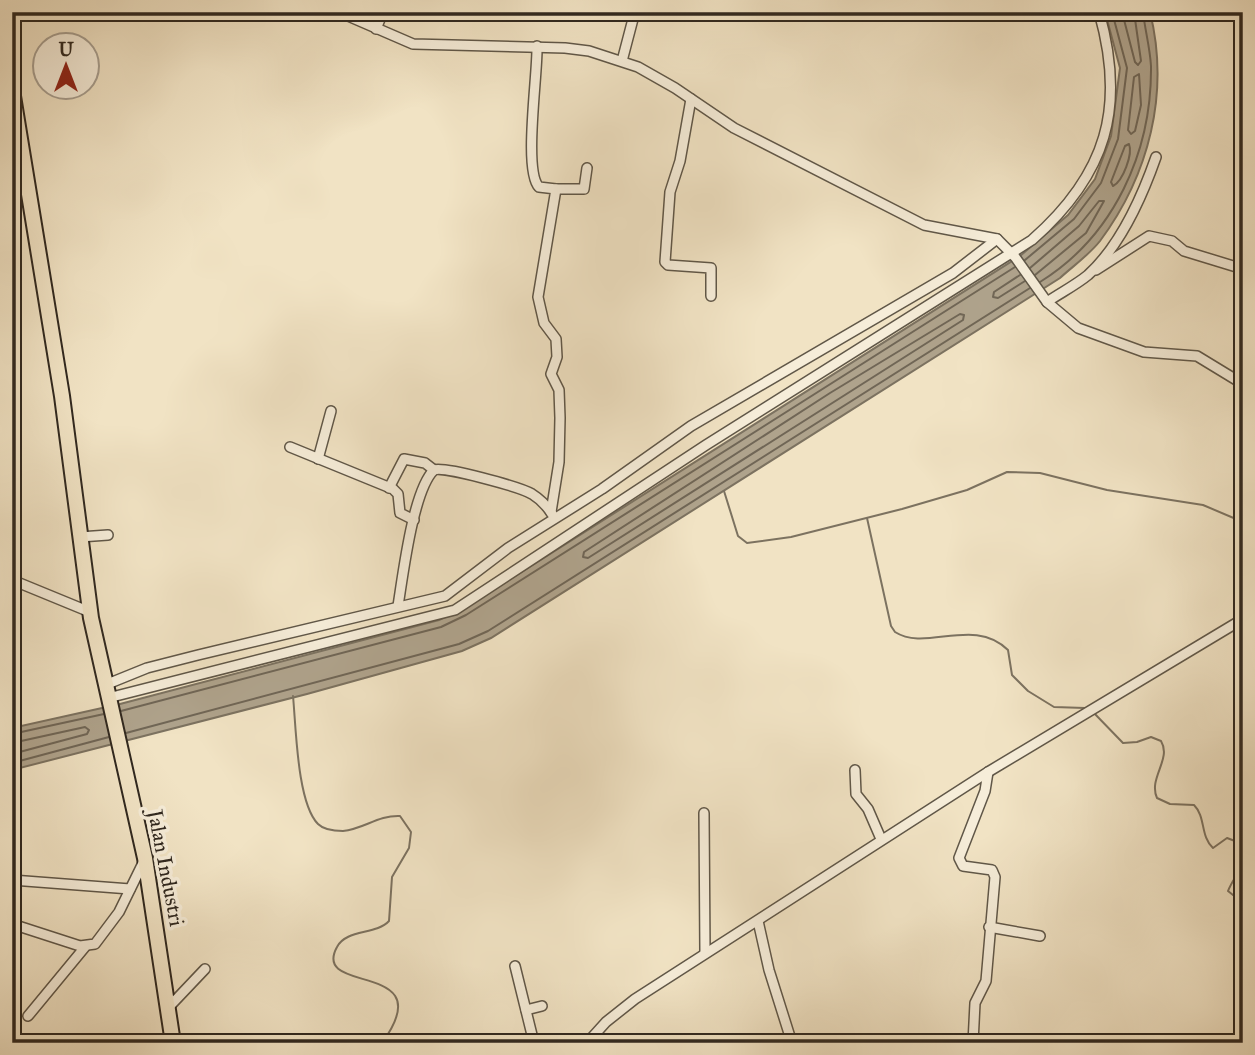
<svg xmlns="http://www.w3.org/2000/svg" width="1255" height="1055" viewBox="0 0 1255 1055" font-family="'IM FELL Great Primer',serif">
<rect width="100%" height="100%" fill="#f1e3c4"/>
<filter id="stains"><feTurbulence type="fractalNoise" baseFrequency=".00286" numOctaves="4"/><feColorMatrix values="0 0 0 0 .2 0 0 0 0 .09 0 0 0 0 .02 0 0 0 .5 -.17"/></filter>
<radialGradient id="worn" r=".72"><stop offset=".6" stop-color="#630" stop-opacity="0"/><stop offset="1" stop-color="#630" stop-opacity=".3"/></radialGradient>
<path fill="#afa38c" stroke="#7c7260" stroke-width="2" d="M 1105,12 L 1150,12 C 1170,93 1149,175 1100,241 C 1089,255 1073,266 1060,278 L 491,638 L 462,651 L 307,694 L 12,770 L 12,728 L 120,704 L 439,620 L 463,609 L 1020,256 L 1068,215 L 1095,179 L 1111,136 L 1120,68 Z"/>
<g fill="none" stroke-linecap="round" stroke-linejoin="round">
<g stroke="#706656" stroke-width="2">
<path d="M 1122,12 L 1135,62 L 1138,65 L 1141,61 L 1134,12"/>
<path d="M 1139,74 L 1141,105 L 1135,131 L 1131,134 L 1128,130 L 1134,77 Z"/>
<path d="M 1129,144 C 1133,154 1123,181 1113,186 L 1111,182 L 1125,146 Z"/>
<path d="M 1025,260 L 1074,219 L 1101,183 L 1118,139 L 1127,68 L 1112,12"/>
<path d="M 1030,268 L 1079,226 L 1099,201 L 1104,201 L 1086,233 L 1035,275"/>
<path d="M 1020,275 L 994,292 L 993,297 L 998,298 L 1025,281"/>
<path d="M 1040,282 C 1114,236 1152,152 1151,66 C 1150,48 1145,30 1143,12"/>
<path d="M 960,314 L 964,315 L 963,320 L 588,558 L 583,557 L 584,552 L 830,393 Z"/>
<path d="M 121,711 L 441,627 L 466,615 L 1015,267"/>
<path d="M 126,733 L 459,644 L 488,631 L 1030,288"/>
<path d="M 12,734 L 104,714"/>
<path d="M 12,743 L 85,727 L 89,730 L 87,734 L 12,754"/>
<path d="M 12,763 L 109,737"/>
</g>
<g stroke="#7c7260" stroke-width="2">
<path d="M 724,491 L 738,536 L 747,543 L 791,537 L 902,509 L 967,490 L 1007,472 L 1040,473 L 1107,490 L 1203,505 L 1243,522"/>
<path d="M 867,518 L 891,626 L 895,632 C 926,652 974,616 1008,650 L 1012,675 L 1028,691 L 1054,707 L 1085,708"/>
<path d="M 293,696 C 296,726 297,803 318,824 C 324,830 335,831 343,831 C 364,829 378,815 400,816 L 411,832 L 409,848 L 392,877 L 389,921 C 376,935 346,929 337,947 C 310,996 443,959 382,1043"/>
<path d="M 1093,712 L 1123,743 L 1137,742 L 1151,737 L 1161,741 C 1172,759 1148,778 1157,798 L 1170,804 L 1194,805 C 1206,817 1200,836 1213,848 L 1227,838 L 1235,841 C 1250,867 1236,871 1228,891 L 1233,895 L 1243,893"/>
</g>
<defs>
<g id="minor">
<path d="M 339,12 L 413,44 L 565,48 L 589,51 L 638,67 L 675,88 L 734,128 L 924,225 L 997,239 L 1015,257 L 1047,302 L 1078,328 L 1144,352 L 1197,356 L 1243,384"/>
<path d="M 620,12 L 633,19 L 622,61"/>
<path d="M 376,29 L 383,12"/>
<path d="M 537,46 C 538,73 523,171 539,187 L 556,189 L 538,297 L 544,323 L 556,339 L 557,357 L 551,374 L 559,390 L 560,418 L 559,462 L 551,512"/>
<path d="M 691,99 L 680,161 L 670,192 L 665,262 L 668,265 L 711,268 L 711,296"/>
<path d="M 556,189 L 584,189 L 587,168"/>
<path d="M 1096,270 L 1149,236 L 1172,241 L 1184,251 L 1243,269"/>
<path d="M 1047,302 C 1060,293 1076,285 1088,275 C 1120,246 1142,197 1156,157"/>
<path d="M 290,447 L 393,489 L 398,494 L 400,513 L 414,520"/>
<path d="M 318,459 L 331,411"/>
<path d="M 389,488 L 404,459 L 425,463 L 434,470"/>
<path d="M 80,537 L 108,535"/>
<path d="M 12,580 L 90,612"/>
<path d="M 398,606 C 403,575 413,490 434,470 C 444,466 520,487 532,494 C 540,499 547,506 552,514"/>
<path d="M 105,685 L 147,668 L 198,655 L 445,596 L 508,548 L 602,489 L 691,426 L 953,273 L 997,239"/>
<path d="M 108,698 L 455,610 L 706,445 L 1032,240 C 1107,174 1126,107 1099,12"/>
<path d="M 855,770 L 856,794 L 868,809 L 881,839"/>
<path d="M 704,813 L 705,953"/>
<path d="M 12,880 L 130,889"/>
<path d="M 758,921 L 769,970 L 792,1043"/>
<path d="M 12,924 L 80,946 L 95,944 L 119,912 L 144,861"/>
<path d="M 989,927 L 1040,936"/>
<path d="M 515,966 L 534,1043"/>
<path d="M 168,1008 L 205,969"/>
<path d="M 526,1010 L 542,1006"/>
<path d="M 28,1016 L 85,947"/>
<path d="M 587,1043 L 606,1022 L 635,999 L 988,772 L 1243,619"/>
<path d="M 973,1043 L 975,1003 L 986,981 L 995,877 L 992,870 L 963,866 L 959,858 L 985,791 L 988,772"/>
</g>
<path id="primary" d="M 12,90 L 62,396 L 91,618 L 145,858 L 173,1043"/>
</defs>
<use href="#minor" stroke="#605748" stroke-width="12"/>
<use href="#primary" stroke="#30281f" stroke-width="18"/>
<use href="#minor" stroke="#f6edd9" stroke-width="9"/>
<use href="#primary" stroke="#f1e3c4" stroke-width="14"/>
</g>
<g text-anchor="middle" stroke-width="7" stroke-linejoin="round" paint-order="stroke">
<g font-size="21" fill="#30281f" stroke="#f6edd9">
<text transform="translate(166 868) rotate(79)" y="7">Jalan Industri</text>
</g>
</g>
<rect width="1255" height="1055" fill="none" stroke="#f1e3c4" stroke-width="42"/>
<rect x="14" y="14" width="1227" height="1027" fill="none" stroke="#30281f" stroke-width="3.5"/>
<rect x="21" y="21" width="1213" height="1013" fill="none" stroke="#30281f" stroke-width="2"/>
<g transform="translate(66 66)"><circle r="33" fill="#f6edd9" stroke="#a79e8f" stroke-width="2"/>
<path d="M0-5L12 26L0 18L-12 26Z" fill="#8f2418"/>
<text y="-10" font-size="19" font-weight="bold" text-anchor="middle" fill="#30281f">U</text>
</g>
<rect width="100%" height="100%" filter="url(#stains)"/>
<rect width="100%" height="100%" fill="url(#worn)"/>
</svg>
